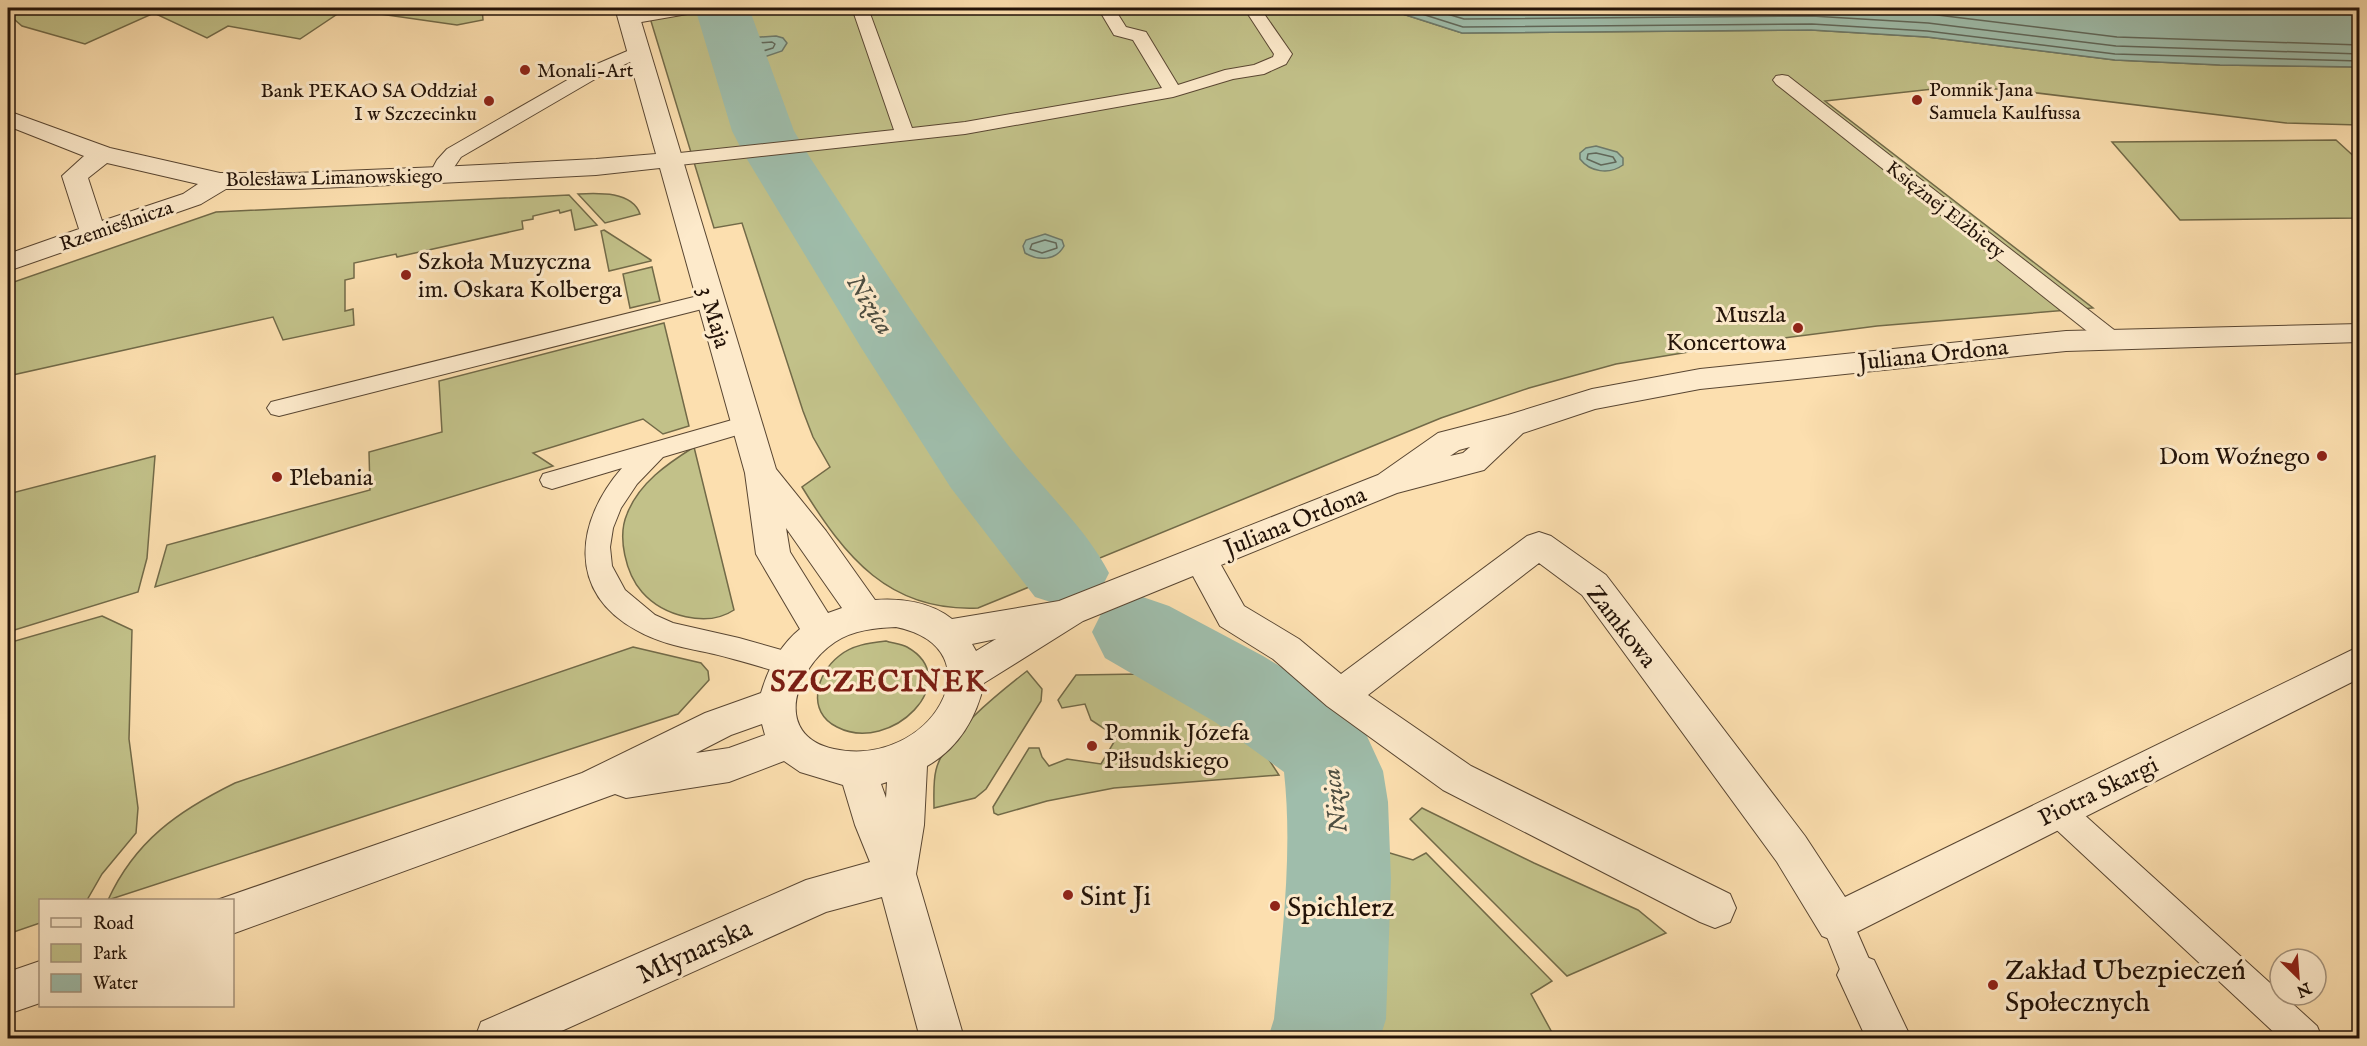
<svg xmlns="http://www.w3.org/2000/svg" width="2367" height="1046" viewBox="0 0 2367 1046" font-family="'IM FELL English',serif">
<rect width="100%" height="100%" fill="#fcdfaf"/>
<filter id="stains"><feTurbulence type="fractalNoise" baseFrequency=".00333" numOctaves="4"/><feColorMatrix values="0 0 0 0 .2 0 0 0 0 .09 0 0 0 0 .02 0 0 0 .5 -.17"/></filter>
<radialGradient id="worn" r=".72"><stop offset=".6" stop-color="#630" stop-opacity="0"/><stop offset="1" stop-color="#630" stop-opacity=".3"/></radialGradient>
<g fill="#c2c189" stroke="#726a48" stroke-width="1.5">
<path d="M 8,8 L 482,8 L 483,20 L 457,25 L 345,9 L 300,39 L 228,26 L 207,38 L 154,13 L 85,44 L 22,26 L 8,14 Z"/>
<path d="M 647,8 L 1384,8 L 1462,33 L 1811,30 L 1927,37 L 2115,60 L 2220,65 L 2359,67 L 2359,125 L 2286,123 L 2004,89 L 1933,89 L 1825,101 L 2093,308 L 1877,326 L 1737,344 L 1616,364 L 1529,388 L 1441,418 L 978,608 C 889,612 845,557 802,487 L 830,467 L 813,437 L 803,411 L 742,223 L 714,228 Z"/>
<path d="M 2336,140 L 2359,161 L 2359,218 L 2180,220 L 2112,142 Z"/>
<path d="M 578,194 C 598,193 632,191 640,214 L 605,223 Z"/>
<path d="M 569,195 L 597,225 L 575,230 L 571,210 L 560,213 L 559,210 L 533,216 L 533,219 L 522,221 L 523,229 L 397,257 L 396,254 L 354,263 L 354,278 L 345,280 L 345,311 L 353,309 L 354,325 L 283,340 L 273,317 L 8,376 L 8,284 L 216,212 Z"/>
<path d="M 604,230 L 651,260 L 651,261 L 609,271 L 601,231 Z"/>
<path d="M 652,267 L 660,301 L 630,308 L 623,274 Z"/>
<path d="M 664,323 L 689,426 L 663,434 L 643,419 L 533,453 L 553,466 L 155,587 L 167,545 L 370,490 L 369,452 L 442,432 L 439,381 Z"/>
<path d="M 694,447 L 734,610 C 707,628 663,616 642,592 C 626,574 617,537 627,514 C 639,483 667,464 694,447 Z"/>
<path d="M 155,456 L 147,558 L 138,592 L 8,632 L 8,494 Z"/>
<path d="M 102,616 L 132,630 L 129,739 L 138,808 L 136,833 L 102,874 L 87,900 L 40,900 L 40,923 L 8,934 L 8,643 Z"/>
<path d="M 886,641 C 892,643 901,644 907,647 C 966,680 891,755 837,727 C 806,712 816,674 839,656 C 852,645 869,643 886,641 Z"/>
<path d="M 633,647 L 701,663 L 708,671 L 709,680 L 678,714 L 108,900 C 135,841 178,811 235,783 Z"/>
<path d="M 1027,671 L 1042,689 L 1041,701 L 986,789 L 975,798 L 934,808 C 934,795 933,782 936,770 C 944,736 1000,692 1027,671 Z"/>
<path d="M 1141,674 L 1258,743 L 1279,775 L 1114,788 L 1047,801 L 998,815 L 994,813 L 993,807 L 1029,748 L 1039,748 L 1042,757 L 1049,766 L 1067,759 L 1101,764 L 1117,737 L 1091,720 L 1085,704 L 1062,708 L 1058,700 L 1076,675 Z"/>
<path d="M 1422,808 L 1534,863 L 1638,910 L 1666,933 L 1567,976 L 1410,819 Z"/>
<path d="M 1360,844 L 1413,860 L 1426,853 L 1552,981 L 1531,994 L 1555,1038 L 1346,1038 L 1350,1027 Z"/>
</g>
<g fill="#9fbdab" stroke="#6d796a" stroke-width="1.5">
<path d="M 1384,8 L 2359,8 L 2359,67 L 2220,65 L 2115,60 L 1927,37 L 1811,30 L 1462,33 Z"/>
<path d="M 776,36 L 783,38 L 787,43 L 782,51 L 741,65 L 733,39 Z"/>
<path d="M 1596,146 L 1617,152 L 1623,158 L 1623,165 C 1609,175 1590,172 1580,159 L 1580,153 L 1586,148 Z"/>
<path d="M 1045,234 L 1062,240 L 1064,246 C 1056,261 1038,261 1025,253 L 1023,246 L 1026,240 Z"/>
</g>
<g fill="none" stroke-linecap="round" stroke-linejoin="round">
<g stroke="#61685a" stroke-width="1.5">
<path d="M 1403,8 L 1463,27 L 1812,24 L 1927,31 L 2115,54 L 2360,61"/>
<path d="M 1427,8 L 1464,19 L 1812,16 L 1928,23 L 2116,46 L 2360,54"/>
<path d="M 1457,8 L 1465,10 L 1803,8"/>
<path d="M 1814,8 L 1929,14 L 2117,37 L 2360,45"/>
<path d="M 772,42 L 775,44 L 773,48 L 747,56 L 742,47 L 744,44 Z"/>
<path d="M 1596,153 L 1613,157 L 1616,162 L 1601,165 L 1587,159 L 1588,154 Z"/>
<path d="M 1045,240 L 1056,243 L 1057,248 L 1042,253 L 1030,249 L 1032,244 Z"/>
</g>
<g fill="#9fbdab" fill-rule="evenodd">
<path d="M 695,8 L 749,8 L 794,131 L 809,156 C 873,253 936,352 1008,445 C 1041,488 1084,525 1109,573 L 1097,597 L 1066,607 L 1035,597 L 951,488 L 862,349 L 745,156 L 732,131 Z"/>
<path d="M 1137,595 L 1169,606 L 1263,656 L 1341,703 L 1360,721 L 1383,771 L 1388,802 L 1391,879 L 1386,1019 L 1380,1038 L 1268,1038 L 1274,1019 C 1282,937 1293,854 1284,772 L 1215,722 L 1105,658 L 1092,632 L 1105,606 Z"/>
</g>
<defs>
<g id="lane">
<path d="M 667,8 L 701,8 L 693,13 L 630,24 L 622,19 L 624,15 Z"/>
<path d="M 852,8 L 868,8 L 912,128 L 965,122 L 1162,88 L 1133,40 L 1114,35 L 1098,8 L 1114,8 L 1126,27 L 1146,32 L 1178,85 L 1225,70 L 1254,65 L 1273,57 L 1274,54 L 1244,8 L 1260,8 L 1292,54 L 1286,64 L 1264,74 L 1233,79 L 1173,97 L 965,134 L 670,166 L 663,164 L 660,160 L 663,156 L 670,154 L 894,130 Z"/>
<path d="M 639,46 L 645,47 L 648,51 L 645,55 L 602,75 L 461,157 L 446,179 L 432,179 L 429,175 L 437,160 L 447,149 L 590,67 Z"/>
<path d="M 1782,75 L 1788,76 L 2118,333 L 2121,338 L 2118,343 L 2110,345 L 2102,343 L 1776,84 L 1773,80 L 1776,76 Z"/>
<path d="M 710,293 L 718,295 L 721,300 L 718,305 L 279,416 L 271,414 L 267,408 L 271,402 L 279,400 Z"/>
<path d="M 746,416 L 754,418 L 758,424 L 754,430 L 663,457 L 637,484 L 621,508 L 613,528 L 610,547 L 612,566 L 625,590 L 655,615 L 673,623 L 739,638 L 799,655 L 803,663 L 799,671 L 789,675 C 764,668 739,660 714,654 C 687,648 660,644 636,630 C 566,591 576,521 622,468 L 552,489 L 543,486 L 540,480 L 543,474 Z"/>
<path d="M 2058,797 L 2069,801 L 2280,992 L 2280,995 L 2283,995 L 2317,1026 L 2322,1038 L 2280,1038 L 2047,821 L 2043,811 L 2047,801 Z"/>
<path d="M 1837,906 L 1848,911 L 1876,975 L 1871,987 L 1859,991 L 1847,987 L 1821,922 L 1826,911 Z"/>
</g>
<g id="street">
<path d="M 615,8 L 637,8 L 776,469 L 826,531 L 875,600 C 901,598 931,602 952,619 L 1059,601 L 1378,475 L 1438,433 L 1508,415 L 1592,389 L 1700,369 L 2066,331 L 2360,324 L 2360,342 L 2066,351 L 1700,389 L 1595,409 L 1523,433 L 1484,470 L 1397,493 L 1221,565 L 1244,606 L 1299,639 L 1341,674 L 1527,536 L 1539,532 L 1551,536 L 1606,575 L 1805,836 L 1845,897 L 2360,646 L 2360,678 L 1837,942 L 1822,936 L 1777,862 L 1582,595 L 1539,563 L 1368,695 L 1471,766 L 1730,894 L 1736,908 L 1730,922 L 1715,928 L 1700,922 L 1443,790 L 1327,706 L 1273,659 L 1220,626 L 1193,576 L 1083,621 L 984,683 C 977,717 958,749 927,766 L 924,825 L 916,874 L 964,1038 L 920,1038 L 882,897 L 826,912 L 546,1038 L 475,1038 L 481,1022 L 806,880 L 870,862 L 855,825 L 843,785 L 800,772 L 784,761 L 729,782 L 626,798 L 615,794 L 232,934 L 232,900 L 217,900 L 582,773 L 705,713 L 761,693 C 768,669 780,645 800,629 L 756,554 L 745,473 L 660,168 L 596,175 L 439,183 L 295,189 L 226,189 L 201,204 L 8,271 L 8,254 L 79,229 L 62,176 L 84,156 L 8,126 L 8,111 L 110,148 L 220,173 L 295,173 L 439,167 L 596,159 L 656,154 ZM 107,163 L 198,184 L 183,194 L 102,221 L 88,178 ZM 1470,447 L 1463,453 L 1450,456 L 1459,450 ZM 786,528 L 842,608 L 828,613 L 790,552 ZM 896,627 C 1001,649 930,770 834,749 C 771,735 796,668 835,642 C 853,630 875,628 896,627 ZM 996,639 L 976,651 L 972,644 ZM 762,724 L 765,735 L 729,748 L 696,753 L 731,735 ZM 887,782 L 886,798 L 881,784 Z"/>
<path d="M 1859,954 L 1874,960 L 1911,1038 L 1866,1038 L 1837,975 L 1844,960 Z"/>
<path d="M 40,961 L 40,1003 L 8,1014 L 8,972 Z"/>
</g>
</defs>
<use href="#lane" stroke="#594632" stroke-width="2"/>
<use href="#street" stroke="#594632" stroke-width="2"/>
<use href="#lane" fill="#fdeacb" fill-rule="evenodd"/>
<use href="#street" fill="#fdeacb" fill-rule="evenodd"/>
</g>
<g fill="#8f2418" stroke="#fdeacb" stroke-width="2">
<circle cx="525" cy="70" r="6"/>
<circle cx="1917" cy="100" r="6"/>
<circle cx="489" cy="101" r="6"/>
<circle cx="406" cy="275" r="6"/>
<circle cx="1798" cy="328" r="6"/>
<circle cx="2322" cy="456" r="6"/>
<circle cx="277" cy="477" r="6"/>
<circle cx="1092" cy="746" r="6"/>
<circle cx="1068" cy="895" r="6"/>
<circle cx="1275" cy="906" r="6"/>
<circle cx="1993" cy="985" r="6"/>
</g>
<g text-anchor="middle" stroke-width="6" stroke-linejoin="round" paint-order="stroke">
<g font-size="20" fill="#231308" stroke="#fdeacb" text-anchor="start">
<text x="537" y="77">Monali-Art</text>
<text x="1929" y="96">Pomnik Jana<tspan x="1929" dy="23">Samuela Kaulfussa</tspan></text>
<text x="477" y="97" text-anchor="end">Bank PEKAO SA Oddział<tspan x="477" dy="23">I w Szczecinku</tspan></text>
</g>
<g font-size="20" fill="#231308" stroke="#fdeacb">
<text transform="translate(334 177) rotate(-1)" y="7">Bolesława Limanowskiego</text>
<text transform="translate(1946 209) rotate(38)" y="7">Księżnej Elżbiety</text>
<text transform="translate(116 225) rotate(-19)" y="7">Rzemieślnicza</text>
</g>
<g font-size="24" fill="#231308" stroke="#fdeacb" text-anchor="start">
<text x="418" y="269">Szkoła Muzyczna<tspan x="418" dy="28">im. Oskara Kolberga</tspan></text>
<text x="1786" y="322" text-anchor="end">Muszla<tspan x="1786" dy="28">Koncertowa</tspan></text>
<text x="2310" y="464" text-anchor="end">Dom Woźnego</text>
<text x="289" y="485">Plebania</text>
<text x="1104" y="740">Pomnik Józefa<tspan x="1104" dy="28">Piłsudskiego</tspan></text>
</g>
<g font-size="24" fill="#231308" stroke="#fdeacb">
<text transform="translate(715 317) rotate(74)" y="8">3 Maja</text>
<text transform="translate(1933 354) rotate(-6)" y="8">Juliana Ordona</text>
<text transform="translate(1295 521) rotate(-22)" y="8">Juliana Ordona</text>
<text transform="translate(1622 626) rotate(52)" y="8">Zamkowa</text>
<text transform="translate(2098 791) rotate(-26)" y="8">Piotra Skargi</text>
</g>
<g font-size="26" font-style="italic" fill="#4e4e41" stroke="#fdeacb">
<text transform="translate(871 304) rotate(58)" y="9">Nizica</text>
<text transform="translate(1334 801) rotate(-97)" y="9">Nizica</text>
</g>
<g font-size="28" fill="#231308" stroke="#fdeacb" text-anchor="start">
<text x="1080" y="905">Sint Ji</text>
<text x="1287" y="916">Spichlerz</text>
<text x="2005" y="979">Zakład Ubezpieczeń<tspan x="2005" dy="32">Społecznych</tspan></text>
</g>
<g font-size="28" fill="#231308" stroke="#fdeacb">
<text transform="translate(694 950) rotate(-24)" y="10">Młynarska</text>
</g>
<g font-size="30" font-weight="bold" letter-spacing="1.5" fill="#7a1f14" stroke="#fdeacb">
<text x="879" y="691">SZCZECINEK</text>
</g>
</g>
<rect width="2367" height="1046" fill="none" stroke="#fcdfaf" stroke-width="30"/>
<rect x="9" y="9" width="2349" height="1028" fill="none" stroke="#231308" stroke-width="3"/>
<rect x="15" y="15" width="2337" height="1016" fill="none" stroke="#231308" stroke-width="1.5"/>
<rect x="39" y="899" width="195" height="108" fill="#fdeacb" stroke="#a6947d" stroke-width="1.5"/>
<rect x="51" y="918" width="30" height="9" fill="#fdeacb" stroke="#a6947d" stroke-width="1.5"/>
<text x="93" y="929" font-size="18" fill="#231308">Road</text>
<rect x="51" y="944" width="30" height="18" fill="#c2c189" stroke="#a6947d" stroke-width="1.5"/>
<text x="93" y="959" font-size="18" fill="#231308">Park</text>
<rect x="51" y="974" width="30" height="18" fill="#9fbdab" stroke="#a6947d" stroke-width="1.5"/>
<text x="93" y="989" font-size="18" fill="#231308">Water</text>
<g transform="translate(2298 977) rotate(155)"><circle r="28" fill="#fdeacb" stroke="#a6947d" stroke-width="1.5"/>
<path d="M0-4.5L10 22L0 15L-10 22Z" fill="#8f2418"/>
<text y="-9" font-size="16" font-weight="bold" text-anchor="middle" fill="#231308">N</text>
</g>
<rect width="100%" height="100%" filter="url(#stains)"/>
<rect width="100%" height="100%" fill="url(#worn)"/>
</svg>
